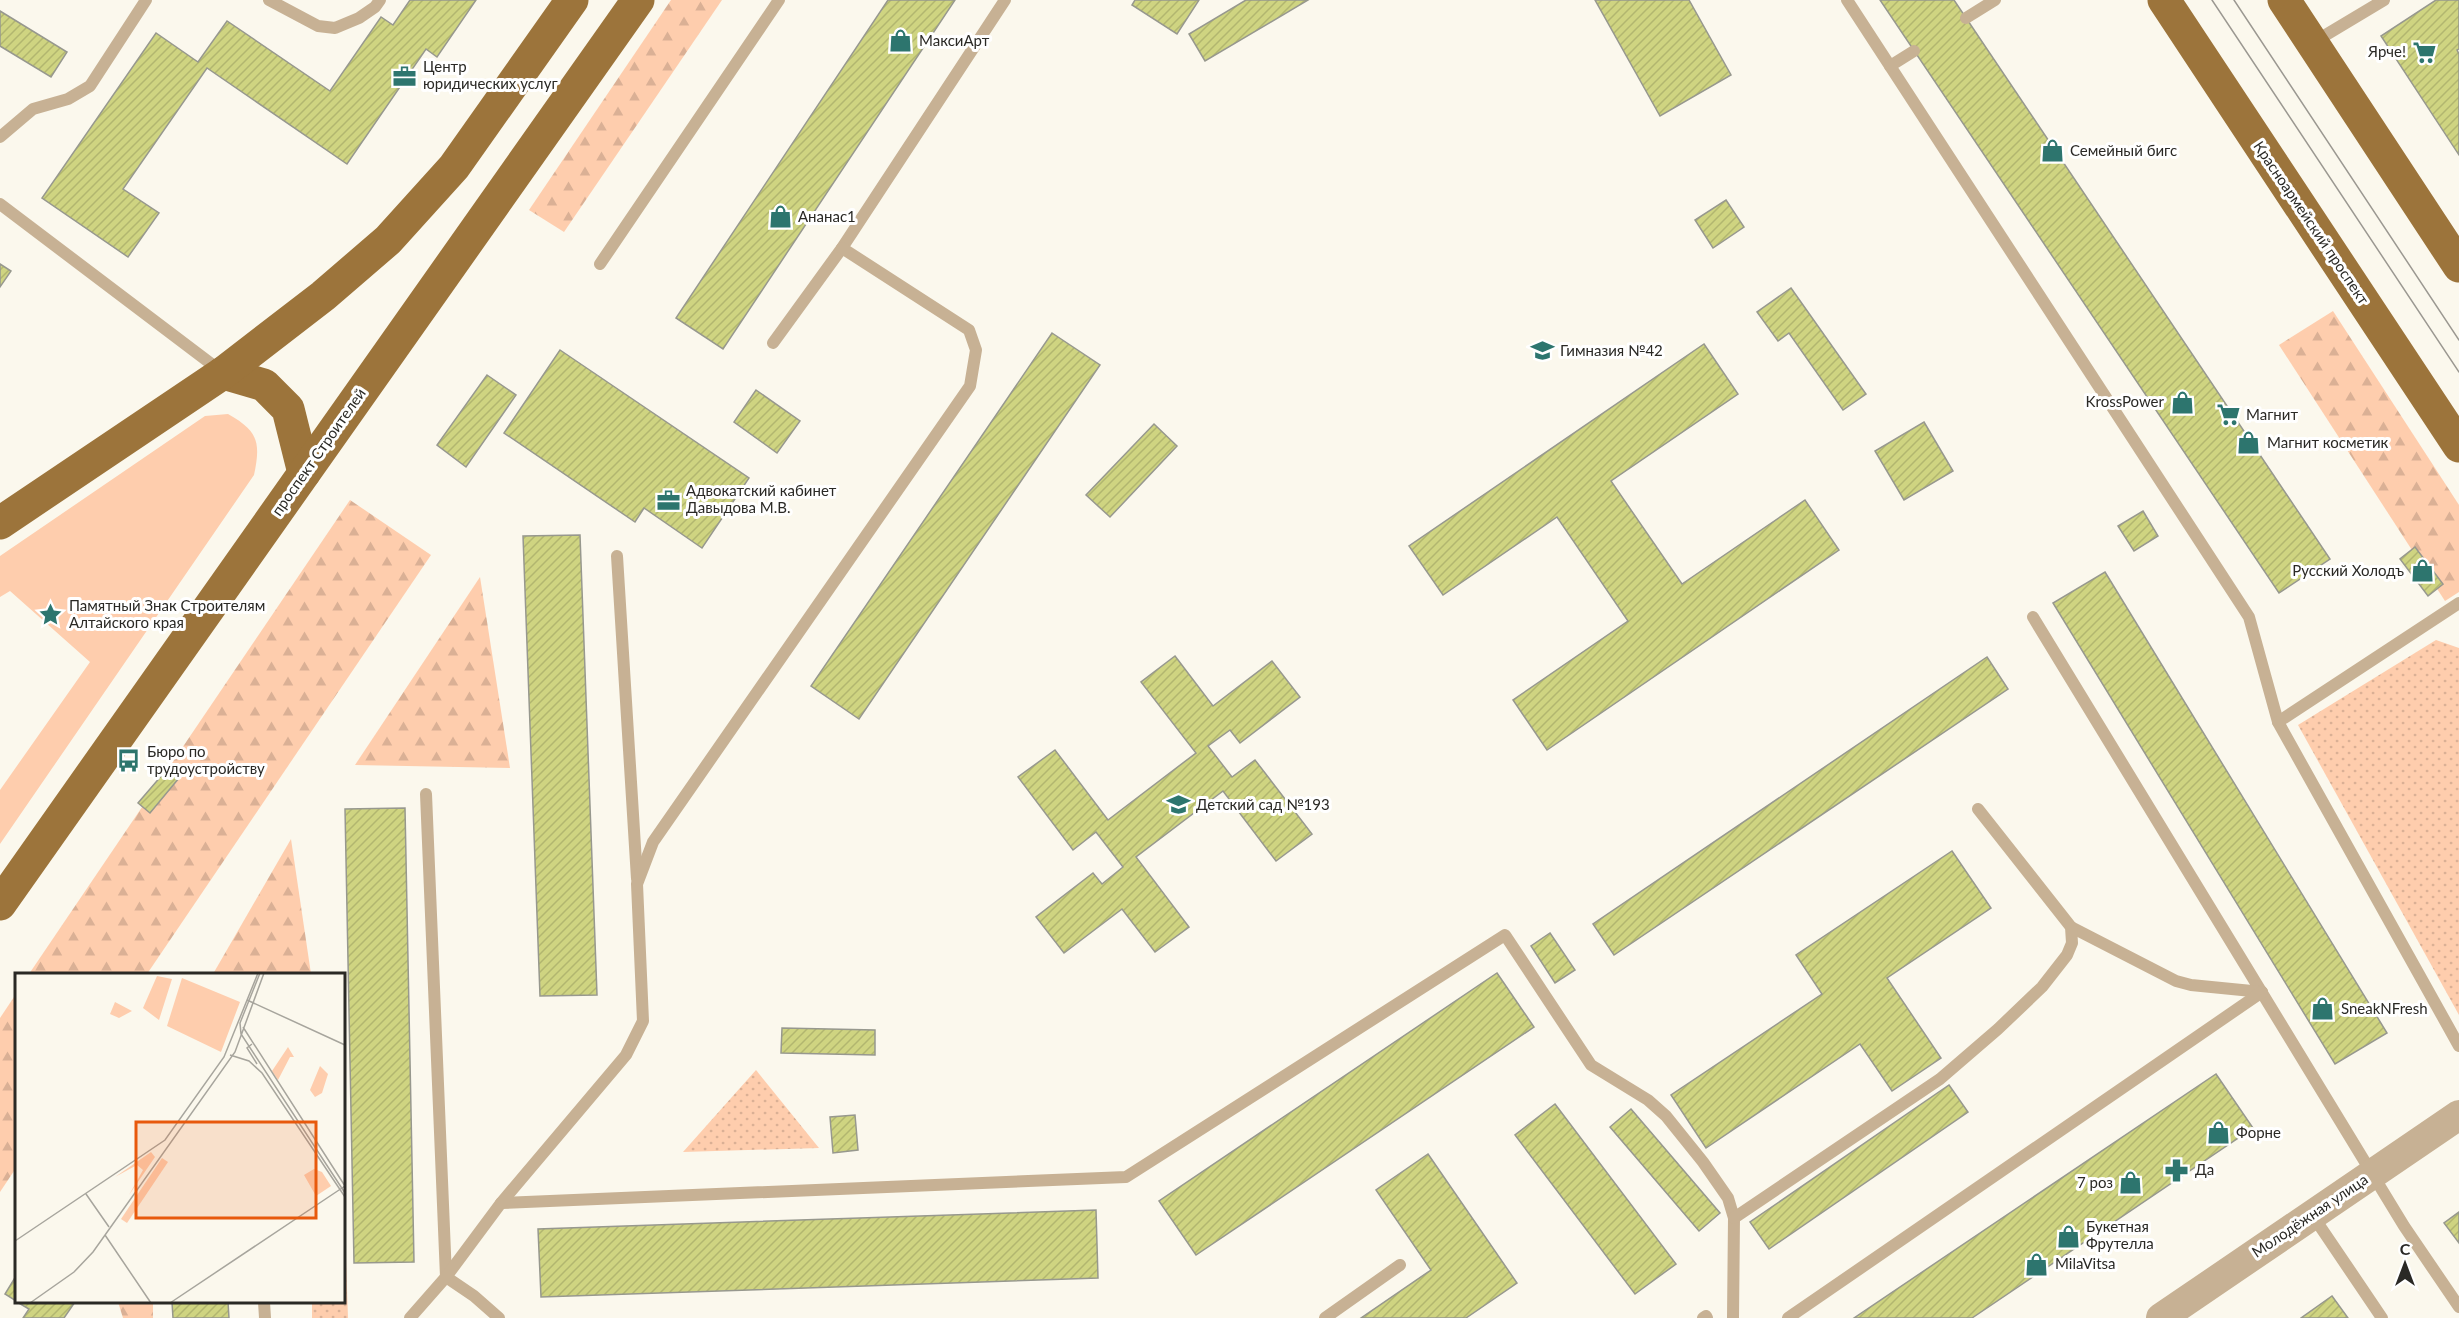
<svg xmlns="http://www.w3.org/2000/svg" width="2459" height="1318" viewBox="0 0 2459 1318" font-family="Lato,sans-serif">
<defs>
<pattern id="forest-firs" width="22" height="20" patternUnits="userSpaceOnUse" patternTransform="scale(1.5)"><rect width="22" height="20" fill="#fecdad"/><path d="M5 1l3.5 6h-7zM16 11l3.5 6h-7z" fill="#dab095"/></pattern>
<pattern id="park-dots" width="8" height="8" patternUnits="userSpaceOnUse" patternTransform="scale(1.5)"><rect width="8" height="8" fill="#fecdad"/><path d="M2 2h.1M6 6h.1" fill="none" stroke="#dab095" stroke-width="1.8" stroke-linecap="round"/></pattern>
<pattern id="building-hatch" width="6" height="6" patternUnits="userSpaceOnUse" patternTransform="scale(1.5)"><rect width="6" height="6" fill="#cfd481"/><path d="M-1 1l2-2M0 6l6-6M5 7l2-2" fill="none" stroke="#b2b66f"/></pattern>
</defs>
<rect width="100%" height="100%" fill="#fbf8ed"/>
<path fill="#fecdad" d="M 228,414 C 258,431 261,442 254,475 L 0,844 L 0,790 L 90,662 L 10,591 L 0,597 L 0,556 L 205,416 Z"/>
<g fill="url(#forest-firs)">
<path d="M 671,0 L 722,0 L 564,232 L 529,210 Z"/>
<path d="M 2333,311 L 2459,505 L 2459,592 L 2445,601 L 2279,345 Z"/>
<path d="M 350,500 L 431,555 L 147,974 L 29,974 Z"/>
<path d="M 480,577 L 510,768 L 355,765 Z"/>
<path d="M 291,839 L 311,974 L 213,974 Z"/>
<path d="M 16,994 L 16,1168 L 0,1192 L 0,1018 Z"/>
<path d="M 118,1302 L 153,1302 L 153,1318 L 123,1318 Z"/>
</g>
<g fill="url(#park-dots)">
<path d="M 2436,640 L 2459,648 L 2459,1015 L 2298,725 Z"/>
<path d="M 756,1070 L 819,1148 L 683,1152 Z"/>
<path d="M 344,1199 L 348,1318 L 312,1318 L 312,1302 L 344,1302 Z"/>
</g>
<g fill="url(#building-hatch)" stroke="#97988e" stroke-width="1.5">
<path d="M 410,0 L 476,0 L 437,57 L 426,49 L 347,164 L 207,68 L 123,189 L 159,213 L 128,257 L 42,198 L 156,33 L 198,62 L 227,21 L 330,91 L 381,17 L 393,25 Z"/>
<path d="M 888,0 L 955,0 L 723,349 L 676,318 Z"/>
<path d="M 1135,0 L 1199,0 L 1177,34 L 1132,5 Z"/>
<path d="M 1246,0 L 1308,0 L 1205,61 L 1189,34 Z"/>
<path d="M 1595,0 L 1689,0 L 1731,75 L 1660,116 Z"/>
<path d="M 1880,0 L 1954,0 L 2330,559 L 2279,593 Z"/>
<path d="M 2436,0 L 2459,0 L 2459,49 L 2457,50 L 2459,54 L 2459,155 L 2381,36 Z"/>
<path d="M 0,11 L 67,52 L 51,77 L 0,46 Z"/>
<path d="M 1726,200 L 1744,227 L 1713,248 L 1695,220 Z"/>
<path d="M 0,264 L 11,271 L 0,287 Z"/>
<path d="M 1791,288 L 1866,394 L 1843,410 L 1789,333 L 1778,341 L 1757,312 Z"/>
<path d="M 1052,333 L 1100,365 L 859,719 L 811,686 Z"/>
<path d="M 1704,344 L 1738,394 L 1611,481 L 1682,584 L 1805,500 L 1839,550 L 1547,750 L 1513,700 L 1628,621 L 1557,517 L 1443,595 L 1409,546 Z"/>
<path d="M 560,350 L 749,478 L 702,548 L 644,508 L 635,522 L 504,433 Z"/>
<path d="M 487,375 L 516,395 L 466,467 L 437,445 Z"/>
<path d="M 756,390 L 800,421 L 777,453 L 734,422 Z"/>
<path d="M 1924,422 L 1953,471 L 1904,500 L 1875,451 Z"/>
<path d="M 1154,424 L 1177,446 L 1110,517 L 1086,495 Z"/>
<path d="M 2143,511 L 2158,536 L 2134,551 L 2118,526 Z"/>
<path d="M 580,535 L 597,995 L 540,996 L 523,536 Z"/>
<path d="M 2415,547 L 2443,584 L 2428,596 L 2400,559 Z"/>
<path d="M 2105,572 L 2387,1033 L 2335,1064 L 2053,603 Z"/>
<path d="M 1175,656 L 1213,706 L 1272,661 L 1300,697 L 1240,743 L 1230,730 L 1208,746 L 1232,777 L 1255,760 L 1312,834 L 1276,861 L 1223,791 L 1136,857 L 1189,927 L 1155,952 L 1122,909 L 1064,953 L 1036,917 L 1093,873 L 1102,884 L 1123,867 L 1096,832 L 1073,850 L 1018,777 L 1055,750 L 1108,820 L 1196,753 L 1141,682 Z"/>
<path d="M 1987,657 L 2008,689 L 1614,955 L 1593,924 Z"/>
<path d="M 168,768 L 179,778 L 150,813 L 138,803 Z"/>
<path d="M 405,808 L 414,1262 L 354,1263 L 345,809 Z"/>
<path d="M 1952,851 L 1991,908 L 1887,978 L 1941,1058 L 1892,1091 L 1860,1044 L 1706,1148 L 1671,1095 L 1822,994 L 1796,955 Z"/>
<path d="M 1550,933 L 1575,970 L 1555,983 L 1531,946 Z"/>
<path d="M 1497,973 L 1534,1027 L 1196,1255 L 1159,1201 Z"/>
<path d="M 782,1028 L 875,1030 L 875,1055 L 781,1053 Z"/>
<path d="M 2216,1074 L 2253,1128 L 1972,1318 L 1854,1318 Z"/>
<path d="M 1949,1085 L 1968,1112 L 1769,1249 L 1750,1222 Z"/>
<path d="M 1555,1104 L 1676,1264 L 1635,1294 L 1515,1135 Z"/>
<path d="M 1631,1109 L 1720,1213 L 1699,1231 L 1610,1127 Z"/>
<path d="M 855,1115 L 858,1150 L 833,1153 L 830,1117 Z"/>
<path d="M 1428,1154 L 1517,1283 L 1466,1318 L 1361,1318 L 1431,1270 L 1376,1190 Z"/>
<path d="M 1096,1210 L 1098,1278 L 541,1297 L 538,1229 Z"/>
<path d="M 2459,1212 L 2459,1243 L 2444,1223 Z"/>
<path d="M 16,1276 L 16,1301 L 5,1294 Z"/>
<path d="M 2332,1296 L 2348,1318 L 2301,1318 Z"/>
<path d="M 17,1302 L 75,1302 L 64,1318 L 23,1318 L 29,1309 Z"/>
<path d="M 172,1302 L 228,1302 L 229,1318 L 173,1318 Z"/>
</g>
<g fill="none" stroke-linecap="round" stroke-linejoin="round">
<g stroke="#c7b194" stroke-width="12">
<path d="M 269,0 L 318,26 L 335,28 L 359,18 L 375,7 L 380,0"/>
<path d="M 1847,0 L 2249,617 L 2278,722 L 2459,1046"/>
<path d="M 1966,18 L 1995,0"/>
<path d="M 2314,42 L 2384,0"/>
<path d="M 1890,66 L 1914,51"/>
<path d="M 0,137 L 33,109 L 68,99 L 90,86 L 146,0"/>
<path d="M 0,204 L 222,372"/>
<path d="M 600,264 L 779,0"/>
<path d="M 773,343 L 842,248 L 1005,0"/>
<path d="M 617,556 L 637,879"/>
<path d="M 2033,617 L 2404,1226 L 2459,1307"/>
<path d="M 2278,722 L 2459,603"/>
<path d="M 426,794 L 446,1277 L 474,1296 L 499,1318"/>
<path d="M 2071,927 L 2176,981 L 2191,985 L 2262,992"/>
<path d="M 501,1203 L 1126,1177 L 1505,935 L 1591,1065 L 1648,1100 L 1666,1116 L 1703,1162 L 1728,1198 L 1734,1218 L 1733,1318"/>
<path d="M 2313,1216 L 2382,1318"/>
<path d="M 1734,1218 L 1940,1079 L 1998,1029 L 2042,987 L 2067,955 L 2072,943 L 2071,927 L 1978,809"/>
<path d="M 264,1302 L 265,1318"/>
<path d="M 410,1318 L 446,1277 L 501,1203 L 626,1055 L 643,1021 L 637,884 L 653,842 L 970,386 L 976,350 L 969,330 L 842,248"/>
<path d="M 1325,1318 L 1400,1265"/>
<path d="M 1703,1318 L 1706,1316 L 1707,1318"/>
<path d="M 1788,1318 L 2262,992"/>
</g>
<path stroke="#c7b194" stroke-width="30" d="M 2161,1318 L 2459,1115"/>
<g stroke="#9c743b" stroke-width="33">
<path d="M 2164,0 L 2459,446"/>
<path d="M 2284,0 L 2459,266"/>
<path d="M 223,373 L 264,385 L 288,409 L 304,473"/>
<path d="M 0,523 L 223,373 L 323,296 L 388,240 L 454,167 L 572,0"/>
<path d="M 0,904 L 638,0"/>
</g>
<g stroke="#9b9891" stroke-width="1.5">
<path d="M 2212,0 L 2459,372"/>
<path d="M 2234,0 L 2459,340"/>
</g>
</g>
<defs>
<symbol id="shop-bare" viewBox="-9 -9 18 18"><path d="M-5-2.5h2.3a2.7 3.5 0 0 1 5.4 0H5L5.5 6h-11ZM-1.5-2.5h3a1.5 2.3 0 0 0-3 0Z" fill="#2d756e" stroke="#fff" stroke-width="2.5" paint-order="stroke"/></symbol>
<symbol id="supermarket-bare" viewBox="-9 -9 18 18"><path d="M-6-5.5h2.5l.6 2H6L4.5 2H-2.5L-4.4-4H-6ZM-1.5 3.2a1.3 1.3 0 1 0 .1 0ZM3 3.2a1.3 1.3 0 1 0 .1 0Z" fill="#2d756e" stroke="#fff" stroke-width="2.5" paint-order="stroke"/></symbol>
<symbol id="office-bare" viewBox="-9 -9 18 18"><path d="M-6-3h4V-5.5h4V-3h4V5H-6ZM-1-4.5V-3h2v-1.5ZM-6 0V1H6V0Z" fill="#2d756e" stroke="#fff" stroke-width="2.5" paint-order="stroke"/></symbol>
<symbol id="school-bare" viewBox="-9 -9 18 18"><path d="M0-5L7-2L0 1L-7-2ZM-4 1L0 2.5L4 1V4Q0 6-4 4Z" fill="#2d756e" stroke="#fff" stroke-width="2.5" paint-order="stroke"/></symbol>
<symbol id="sight-bare" viewBox="-9 -9 18 18"><path d="M0-6L1.8-2.2L6-1.7L2.9 1.2L3.7 5.4L0 3.3L-3.7 5.4L-2.9 1.2L-6-1.7L-1.8-2.2Z" fill="#2d756e" stroke="#fff" stroke-width="2.5" paint-order="stroke"/></symbol>
<symbol id="bus-bare" viewBox="-9 -9 18 18"><path d="M-5-6H5V4H4V6H2V4H-2V6H-4V4H-5ZM-3.5-4V0h7V-4ZM-3.5 1.2v1.5H-2V1.2ZM2 1.2v1.5H3.5V1.2Z" fill="#2d756e" stroke="#fff" stroke-width="2.5" paint-order="stroke"/></symbol>
<symbol id="pharmacy-bare" viewBox="-9 -9 18 18"><path d="M-2-6h4v4h4v4h-4v4h-4v-4h-4v-4h4Z" fill="#2d756e" stroke="#fff" stroke-width="2.5" paint-order="stroke"/></symbol>
</defs>
<g fill-rule="evenodd">
<use href="#shop-bare" x="884" y="24" width="33" height="33"/>
<use href="#supermarket-bare" x="2408" y="36" width="33" height="33"/>
<use href="#office-bare" x="388" y="60" width="33" height="33"/>
<use href="#shop-bare" x="2036" y="134" width="33" height="33"/>
<use href="#shop-bare" x="764" y="200" width="33" height="33"/>
<use href="#school-bare" x="1526" y="334" width="33" height="33"/>
<use href="#shop-bare" x="2166" y="386" width="33" height="33"/>
<use href="#supermarket-bare" x="2212" y="398" width="33" height="33"/>
<use href="#shop-bare" x="2232" y="426" width="33" height="33"/>
<use href="#office-bare" x="652" y="484" width="33" height="33"/>
<use href="#shop-bare" x="2406" y="554" width="33" height="33"/>
<use href="#sight-bare" x="34" y="598" width="33" height="33"/>
<use href="#bus-bare" x="112" y="744" width="33" height="33"/>
<use href="#school-bare" x="1162" y="788" width="33" height="33"/>
<use href="#shop-bare" x="2306" y="992" width="33" height="33"/>
<use href="#shop-bare" x="2202" y="1116" width="33" height="33"/>
<use href="#pharmacy-bare" x="2160" y="1154" width="33" height="33"/>
<use href="#shop-bare" x="2114" y="1166" width="33" height="33"/>
<use href="#shop-bare" x="2052" y="1220" width="33" height="33"/>
<use href="#shop-bare" x="2020" y="1248" width="33" height="33"/>
</g>
<g text-anchor="middle" stroke-width="6" stroke-linejoin="round" paint-order="stroke">
<g font-size="15" fill="#2a2925" stroke="#fff" text-anchor="start">
<text x="919" y="46">МаксиАрт</text>
<text x="2406" y="57" text-anchor="end">Ярче!</text>
<text x="423" y="72">Центр<tspan x="423" dy="17">юридических услуг</tspan></text>
<text x="2070" y="156">Семейный бигс</text>
<text x="798" y="222">Ананас1</text>
<text x="1560" y="356">Гимназия №42</text>
<text x="2164" y="407" text-anchor="end">KrossPower</text>
<text x="2246" y="420">Магнит</text>
<text x="2267" y="448">Магнит косметик</text>
<text x="686" y="496">Адвокатский кабинет<tspan x="686" dy="17">Давыдова М.В.</tspan></text>
<text x="2404" y="576" text-anchor="end">Русский Холодъ</text>
<text x="69" y="611">Памятный Знак Строителям<tspan x="69" dy="17">Алтайского края</tspan></text>
<text x="147" y="757">Бюро по<tspan x="147" dy="17">трудоустройству</tspan></text>
<text x="1196" y="810">Детский сад №193</text>
<text x="2341" y="1014">SneakNFresh</text>
<text x="2236" y="1138">Форне</text>
<text x="2195" y="1175">Да</text>
<text x="2113" y="1188" text-anchor="end">7 роз</text>
<text x="2086" y="1232">Букетная<tspan x="2086" dy="17">Фрутелла</tspan></text>
<text x="2055" y="1269">MilaVitsa</text>
</g>
<g font-size="15" fill="#2a2925" stroke="#fff">
<text transform="translate(2311 223) rotate(56)" y="5">Красноармейский проспект</text>
<text transform="translate(319 452) rotate(-55)" y="5">проспект Строителей</text>
<text transform="translate(2310 1216) rotate(-34)" y="5">Молодёжная улица</text>
</g>
</g>
<g transform="translate(15 973)">
<rect width="330" height="330" fill="#fbf8ed"/>
<path d="M 273,74 L 279,84 L 275,84 L 263,107 L 257,98 ZM 305,93 L 313,101 L 307,120 L 300,124 L 295,117 ZM 136,179 L 140,184 L 114,222 L 128,197 L 122,192 L 100,204 Z" fill="#fecdad"/>
<path d="M 147,185 L 153,189 L 112,250 L 106,246 Z" fill="#fecdad"/>
<path d="M 142,3 L 157,6 L 144,47 L 128,35 ZM 167,5 L 225,29 L 206,79 L 152,53 ZM 100,29 L 117,38 L 104,45 L 95,41 ZM 299,196 L 307,199 L 316,213 L 301,223 L 289,202 Z" fill="#fecdad"/>
<path fill="none" stroke="#a7a59d" stroke-width="1.5" d="M 245,0 L 225,50 L 226,61 L 330,220M 232,27 L 330,72M 228,54 L 330,213M 237,71 L 232,75 L 242,91M 215,82 L 234,88 L 247,100 L 330,224M 71,221 L 94,254M 90,262 L 136,330M 0,268 L 150,167 L 209,84 L 243,0M 15,330 L 59,299 L 78,279 L 220,79 L 249,0M 155,330 L 330,213"/>
<path fill="#e8590c" fill-opacity="0.15" stroke="#e8590c" stroke-width="3" d="M 121,149 L 301,149 L 301,245 L 121,245 Z"/>
<rect width="330" height="330" fill="none" stroke="#2a2925" stroke-width="3"/>
</g>
<g transform="translate(2405 1264)" stroke="#ffffff" stroke-width="4.5" paint-order="stroke">
<path d="M0-4.5L10 22L0 15L-10 22Z" fill="#2a2925"/>
<text y="-9" font-size="16" font-weight="bold" text-anchor="middle" fill="#2a2925">С</text>
</g>
</svg>
